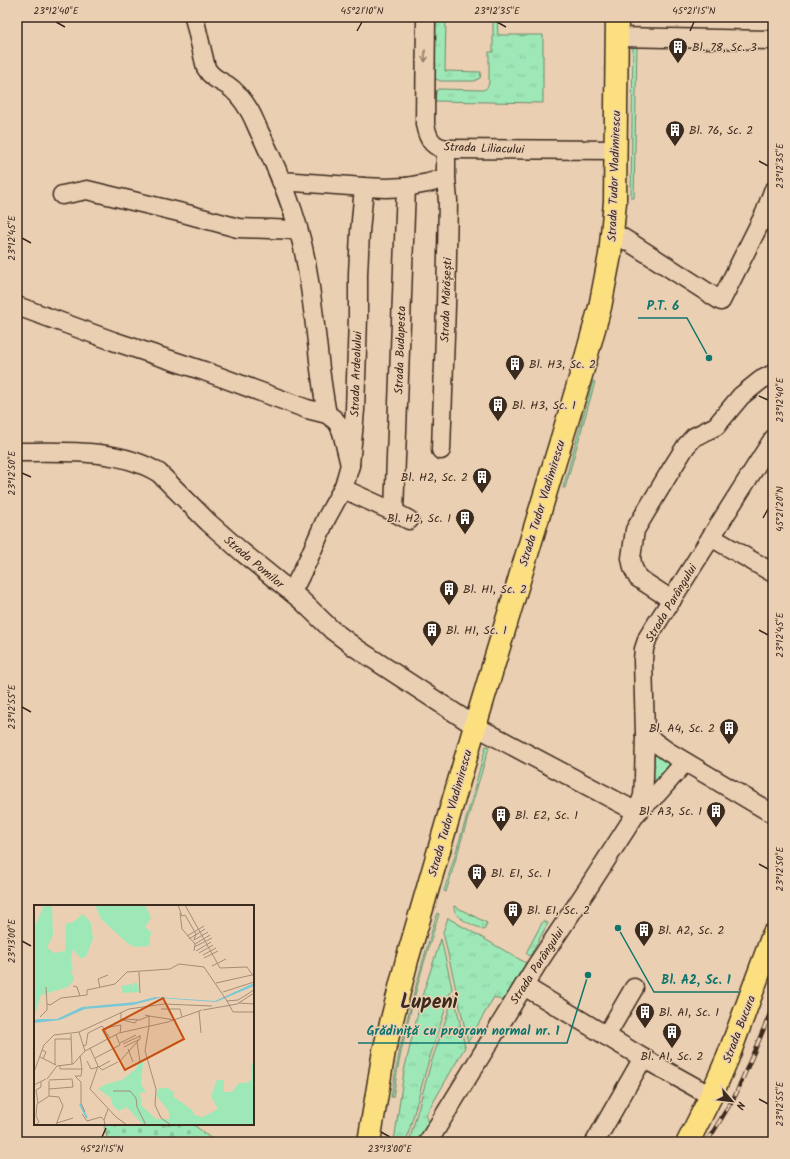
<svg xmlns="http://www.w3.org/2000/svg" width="790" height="1159" viewBox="0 0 790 1159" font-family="Kalam,sans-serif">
<defs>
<pattern id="grass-tufts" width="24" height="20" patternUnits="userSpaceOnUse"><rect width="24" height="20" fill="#9ee8b7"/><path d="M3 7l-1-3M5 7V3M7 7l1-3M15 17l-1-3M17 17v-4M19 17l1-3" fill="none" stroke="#89c79d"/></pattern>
<pattern id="cemetery-stones" width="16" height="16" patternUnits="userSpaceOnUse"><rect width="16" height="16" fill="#9ee8b7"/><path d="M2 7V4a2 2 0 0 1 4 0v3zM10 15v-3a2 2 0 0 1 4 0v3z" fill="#89c79d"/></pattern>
</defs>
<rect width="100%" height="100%" fill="#ebcfb2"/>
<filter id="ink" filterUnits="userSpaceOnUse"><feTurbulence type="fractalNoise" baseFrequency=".025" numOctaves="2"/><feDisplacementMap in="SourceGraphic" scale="8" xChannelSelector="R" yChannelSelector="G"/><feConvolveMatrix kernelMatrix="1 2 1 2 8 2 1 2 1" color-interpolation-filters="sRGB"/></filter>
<g filter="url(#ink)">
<g fill="url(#grass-tufts)" stroke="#6c896a">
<path d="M 432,17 L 446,17 L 445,71 L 481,72 L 480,78 L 474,81 L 440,81 L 433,77 Z"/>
<path d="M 493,18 L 497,18 L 498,35 L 543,35 L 543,103 L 435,101 L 436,92 L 438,89 L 482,90 C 487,89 488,87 489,82 L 489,52 L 493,52 Z"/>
<path d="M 637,44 L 634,198 L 631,198 L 633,46 L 634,45 Z"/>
<path d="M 593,381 L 595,382 L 565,488 L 563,488 Z"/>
<path d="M 486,746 L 489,747 L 446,892 L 444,891 L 466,819 Z"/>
<path d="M 654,750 L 674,762 L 651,788 Z"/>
<path d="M 454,906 L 487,923 L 484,930 C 474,925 453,919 454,906 Z"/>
<path d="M 437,913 L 439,914 C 420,974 402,1035 393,1097 L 391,1097 C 401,1034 419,974 437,913 Z"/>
<path d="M 448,918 L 526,963 L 503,1001 L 494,997 L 468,1042 L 443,932 Z"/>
<path d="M 543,921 L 548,923 L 530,956 L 526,953 Z"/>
<path d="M 441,939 L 452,988 L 428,1063 L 406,1142 L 394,1142 L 404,1071 L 422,996 Z"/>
<path d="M 454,995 L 465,1047 L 426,1115 L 430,1125 L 420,1142 L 409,1142 L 431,1063 Z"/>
</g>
<path fill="url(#cemetery-stones)" stroke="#6c896a" d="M 104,1124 L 193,1124 L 215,1142 L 108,1142 Z"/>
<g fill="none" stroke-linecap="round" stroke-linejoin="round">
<defs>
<g id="minor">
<path d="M 194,17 L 206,68 C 211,77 218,80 227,85 C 236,91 243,100 249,110 C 254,118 257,128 262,137 C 280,175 297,215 305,257 C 312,294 316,332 320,369 C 322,384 324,399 327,414"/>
<path d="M 426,17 L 425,124 C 428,141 434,149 451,149 L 616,150"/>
<path d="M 617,37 L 773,40"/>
<path d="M 281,181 L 364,187 L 386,188 L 406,187 L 428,183 L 446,178"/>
<path d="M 364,187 L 360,232 L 358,274 L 358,318 L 355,410 L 350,465 L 344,486 L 348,491 L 394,512 L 409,520"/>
<path d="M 62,195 L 87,190 L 187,214 L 238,228 L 298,230"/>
<path d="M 613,235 L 621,237 L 634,245 L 721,301 L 765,213 L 773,191"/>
<path d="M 17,306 L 113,341 L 204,371 L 307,409 L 327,414 L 335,420 L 339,425 L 342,432 L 350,465"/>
<path d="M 441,450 L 446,306 L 448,201 L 446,178 L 446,149"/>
<path d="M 17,452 C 63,452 119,448 159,473 L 208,522 L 242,552 L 301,600 L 332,630 L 356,648 L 475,726 L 637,812 L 657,794 L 685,762"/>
<path d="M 394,512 L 406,187"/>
<path d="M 711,537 L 773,573"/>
<path d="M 292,592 L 308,560 L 326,519 L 344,486"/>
<path d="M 672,600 L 638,578 L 633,568 L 631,558 L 635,530 L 671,470 L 686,446 L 694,437 L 716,426 L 741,396 L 761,380 L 773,374"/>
<path d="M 645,735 L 667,751 L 773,814"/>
<path d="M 524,986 L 643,1058 L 711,1096"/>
<path d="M 606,1036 L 634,988"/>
<path d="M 428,1142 L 536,966 L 588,888 L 637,812 L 643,796 L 644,778 L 645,735 L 643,660 L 644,649 L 648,637 L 773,439"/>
<path d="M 595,1142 L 643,1058"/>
</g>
<g id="major">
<path d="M 369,1142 L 384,1051 L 407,960 L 475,726 L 582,372 L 600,307 L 610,255 L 615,202 L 617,17"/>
<path d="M 688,1142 L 711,1096 L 728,1057 L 773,935"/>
</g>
</defs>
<use href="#minor" stroke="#3b2a1e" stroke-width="21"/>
<use href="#major" stroke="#3b2a1e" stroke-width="25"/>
<use href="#minor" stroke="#ebcfb2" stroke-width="18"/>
<use href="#major" stroke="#fce080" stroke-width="22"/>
<defs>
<path id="rail" d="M 707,1142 L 736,1094 L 773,1007"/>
</defs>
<use href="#rail" stroke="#3b2a1e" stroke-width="4.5"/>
<use href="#rail" stroke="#ebcfb2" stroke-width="3" stroke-dasharray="9" stroke-linecap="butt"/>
</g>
<defs><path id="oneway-shaft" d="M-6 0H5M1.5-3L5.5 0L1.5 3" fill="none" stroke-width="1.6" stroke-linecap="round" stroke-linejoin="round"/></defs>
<use stroke="#937c68" href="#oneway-shaft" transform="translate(425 56) rotate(90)"/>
</g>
<path fill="none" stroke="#3b2a1e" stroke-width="1.5" d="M 56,22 L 65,27M 497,22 L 506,27M 357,31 L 362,22M 690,31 L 694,22M 759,161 L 768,166M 22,238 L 31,243M 759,396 L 768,400M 22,473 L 31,477M 763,518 L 768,509M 759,630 L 768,635M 22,707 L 31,712M 759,864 L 768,869M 22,941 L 31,946M 759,1099 L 768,1104M 381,1132 L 390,1137M 102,1137 L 106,1128"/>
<defs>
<symbol id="building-pin" viewBox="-11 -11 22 30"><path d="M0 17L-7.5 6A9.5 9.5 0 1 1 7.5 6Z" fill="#3b2a1e" stroke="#ebcfb2"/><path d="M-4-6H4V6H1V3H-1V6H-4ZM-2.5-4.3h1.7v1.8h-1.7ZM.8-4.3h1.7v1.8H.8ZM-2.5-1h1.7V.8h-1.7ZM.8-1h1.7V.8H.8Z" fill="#fff"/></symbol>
</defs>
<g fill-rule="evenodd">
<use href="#building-pin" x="667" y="36" width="22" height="30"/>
<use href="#building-pin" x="664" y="119" width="22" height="30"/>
<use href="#building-pin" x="504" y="353" width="22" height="30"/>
<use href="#building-pin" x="487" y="394" width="22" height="30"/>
<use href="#building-pin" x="471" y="466" width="22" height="30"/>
<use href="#building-pin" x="454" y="507" width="22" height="30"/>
<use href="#building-pin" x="438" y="578" width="22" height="30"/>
<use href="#building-pin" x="421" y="619" width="22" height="30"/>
<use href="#building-pin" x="718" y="717" width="22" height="30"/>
<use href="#building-pin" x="705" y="800" width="22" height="30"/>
<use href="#building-pin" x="490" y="804" width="22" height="30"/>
<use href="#building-pin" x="466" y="862" width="22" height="30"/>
<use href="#building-pin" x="502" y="899" width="22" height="30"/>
<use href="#building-pin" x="633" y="919" width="22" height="30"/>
<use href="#building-pin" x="634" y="1001" width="22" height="30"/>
<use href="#building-pin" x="661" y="1021" width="22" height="30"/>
</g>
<g text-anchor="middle" stroke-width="3" stroke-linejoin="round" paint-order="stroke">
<g font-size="12" fill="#3b2a1e" stroke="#ebcfb2" text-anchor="start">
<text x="692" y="51">Bl. 78, Sc. 3</text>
<text x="689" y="134">Bl. 76, Sc. 2</text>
<text x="529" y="368">Bl. H3, Sc. 2</text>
<text x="512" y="409">Bl. H3, Sc. 1</text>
<text x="468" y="481" text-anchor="end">Bl. H2, Sc. 2</text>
<text x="451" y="522" text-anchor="end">Bl. H2, Sc. 1</text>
<text x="463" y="593">Bl. H1, Sc. 2</text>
<text x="446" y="634">Bl. H1, Sc. 1</text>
<text x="715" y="732" text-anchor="end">Bl. A4, Sc. 2</text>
<text x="702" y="815" text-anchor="end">Bl. A3, Sc. 1</text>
<text x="515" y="819">Bl. E2, Sc. 1</text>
<text x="491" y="877">Bl. E1, Sc. 1</text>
<text x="527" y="914">Bl. E1, Sc. 2</text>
<text x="658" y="934">Bl. A2, Sc. 2</text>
<text x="659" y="1016">Bl. A1, Sc. 1</text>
<text x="672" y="1060" text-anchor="middle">Bl. A1, Sc. 2</text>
</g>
<g font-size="12" fill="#3b2a1e" stroke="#ebcfb2">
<text transform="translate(484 148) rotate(2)" y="4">Strada Liliacului</text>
<text transform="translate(614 176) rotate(-88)" y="4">Strada Tudor Vladimirescu</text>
<text transform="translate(446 300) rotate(-88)" y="4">Strada Mărășești</text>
<text transform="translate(400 350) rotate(-88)" y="4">Strada Budapesta</text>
<text transform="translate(356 374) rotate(-88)" y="4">Strada Ardealului</text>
<text transform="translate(542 503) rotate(-73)" y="4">Strada Tudor Vladimirescu</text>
<text transform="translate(254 562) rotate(40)" y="4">Strada Pomilor</text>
<text transform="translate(671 603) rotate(-59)" y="4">Strada Parângului</text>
<text transform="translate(450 813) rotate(-74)" y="4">Strada Tudor Vladimirescu</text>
<text transform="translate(537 966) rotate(-57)" y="4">Strada Parângului</text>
<text transform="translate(739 1029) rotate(-69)" y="4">Strada Bucura</text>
</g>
<g font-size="20" font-weight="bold" fill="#3b2a1e" stroke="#ebcfb2">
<text x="429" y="1008">Lupeni</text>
</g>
</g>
<g transform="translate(34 905)">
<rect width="220" height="220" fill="#ebcfb2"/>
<path d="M 220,154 L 220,205 L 198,220 L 109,220 L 93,202 L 85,206 L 79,201 L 77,193 L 64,184 L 72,179 L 88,175 L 103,163 L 104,158 L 109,158 L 107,179 L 112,187 L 106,188 L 108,201 L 122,214 L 136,214 L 134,205 L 122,190 L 125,183 L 134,183 L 140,187 L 140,192 L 158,205 L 160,210 L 169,212 L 184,204 L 177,191 L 183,175 L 190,175 L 190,187 L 198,187 L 205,178 L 213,178 L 218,174 L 217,163 Z" fill="#9ee8b7"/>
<path d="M 10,0 L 18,0 L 19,30 L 13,42 L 20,48 L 31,46 L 32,19 L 39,17 L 49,9 L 57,18 L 59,34 L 52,51 L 47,54 L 39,44 L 37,55 L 39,64 L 37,64 L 40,75 L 34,82 L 7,90 L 0,113 L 0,23 ZM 61,0 L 111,0 L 117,13 L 111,22 L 117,27 L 115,41 L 100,42 L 92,37 L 67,14 ZM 220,205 L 220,220 L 198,220 L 202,216 Z" fill="#9ee8b7"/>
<path d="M 99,78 L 104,78 L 105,87 L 89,88 L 87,81 L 98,79 L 100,85 Z" fill="#9ee8b7"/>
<path d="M 220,78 L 220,81 L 182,97 L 125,93 L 99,100 L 51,104 L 26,115 L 0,118 L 0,115 L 4,114 L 23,114 L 48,102 L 102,97 L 121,92 L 181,96 Z" fill="#79c8d5"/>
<path fill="none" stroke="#79c8d5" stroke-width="2" d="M 46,199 L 53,213"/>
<path fill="none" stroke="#a58d77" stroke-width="1" d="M 144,0 L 148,11 L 151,10 L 162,29 L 160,35M 151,0 L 186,63 L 213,62 L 220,72M 146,8 L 148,24 L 161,39M 153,31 L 170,21M 155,34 L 171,24M 160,35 L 174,27M 160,42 L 178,33M 160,46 L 161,39 L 176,30M 162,46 L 177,37M 165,48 L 179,40M 169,50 L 182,43M 170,53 L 184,46M 178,61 L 192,54M 105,67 L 106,88M 182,78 L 218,70M 39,81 L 43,82 L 46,91M 12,82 L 13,99M 66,82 L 64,74 L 74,70M 220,85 L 204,95 L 193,96 L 199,107 L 220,107M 189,87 L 220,77M 205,98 L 220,99M 127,104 L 146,104 L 148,112M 169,105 L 203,99 L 220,88M 165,106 L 167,128M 87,107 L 87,116 L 90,114 L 106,115 L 115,111 L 141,115M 111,110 L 115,111 L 115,121 L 111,146 L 122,184 L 121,200 L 127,213 L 137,220M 6,112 L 13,105 L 13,99 L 16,100 L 27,93 L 53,90 L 53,85 L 81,79 L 93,67 L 136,64 L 145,59 L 170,62 L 193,96M 88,115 L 101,118 L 103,115M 71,123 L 87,120 L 86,128M 45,127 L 51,146M 37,129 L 38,159M 105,135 L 103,137 L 106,157M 86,138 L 102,130M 89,139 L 106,131M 49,141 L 52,140 L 54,128 L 68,121 L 76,133M 90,142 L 106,134 L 106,130M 56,143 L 64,161 L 56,184 L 82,212 L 93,220M 94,144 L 99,157M 8,145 L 12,147 L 9,154M 6,152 L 22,160M 61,153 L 86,140 L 82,130M 53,156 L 57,164 L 64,162M 86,156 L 103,137M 21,160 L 21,134 L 37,134M 26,160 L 26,164 L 48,164 L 46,151M 64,161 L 68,165 L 84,157M 65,162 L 76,156M 0,167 L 10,140 L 20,130 L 45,127 L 95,104 L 130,99 L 178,101M 41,171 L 47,177 L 47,198 L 51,207M 41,171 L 47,171 L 48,164M 13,174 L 23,161 L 39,159 L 51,146 L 85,128 L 134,117 L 168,105M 15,176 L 15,191M 0,180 L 12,174M 15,184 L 39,182 L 38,174 L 15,175M 79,186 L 96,186 L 102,193 L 103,202 L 112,220M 15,191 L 25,192 L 29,201 L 22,220M 4,198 L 2,185 L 7,182 L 7,177M 48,209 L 53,216 L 67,212 L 70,215M 23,218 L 39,213M 2,220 L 5,217 L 2,211 L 3,199 L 15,191M 71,220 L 70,215 L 74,204"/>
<path fill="#c55010" fill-opacity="0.15" stroke="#c55010" stroke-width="2" d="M 129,93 L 150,134 L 91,165 L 69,125 Z"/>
<rect width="220" height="220" fill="none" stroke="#3b2a1e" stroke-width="2"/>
</g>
<path fill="none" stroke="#0f766e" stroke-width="1.5" d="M709 358L687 318H638M618 928L654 992H739M588 975L567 1043H358"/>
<g fill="#0f766e" stroke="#ebcfb2" stroke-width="1.5">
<circle cx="709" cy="358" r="4"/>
<circle cx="618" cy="928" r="4"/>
<circle cx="588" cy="975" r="4"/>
</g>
<g font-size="13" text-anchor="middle" font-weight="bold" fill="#0f766e" stroke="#ebcfb2" stroke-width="3" stroke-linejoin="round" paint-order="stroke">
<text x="663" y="310">P.T. 6</text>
<text x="696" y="984">Bl. A2, Sc. 1</text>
<text x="463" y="1035">Grădiniță cu program normal nr. 1</text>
</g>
<rect width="790" height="1159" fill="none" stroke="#ebcfb2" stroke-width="44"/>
<g transform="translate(732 1101) rotate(118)" stroke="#ebcfb2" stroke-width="3" paint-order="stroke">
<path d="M0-3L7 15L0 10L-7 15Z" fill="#3b2a1e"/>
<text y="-6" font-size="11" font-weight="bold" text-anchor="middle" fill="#3b2a1e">N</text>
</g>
<rect x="22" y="22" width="746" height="1115" fill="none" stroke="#3b2a1e" stroke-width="1.5"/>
<g font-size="10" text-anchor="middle" fill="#3b2a1e">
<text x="56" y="14">23°12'40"E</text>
<text x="362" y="14">45°21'10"N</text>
<text x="497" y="14">23°12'35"E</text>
<text x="694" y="14">45°21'15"N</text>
<text transform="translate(779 166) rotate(-90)" y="4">23°12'35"E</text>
<text transform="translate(11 238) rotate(-90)" y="4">23°12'45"E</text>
<text transform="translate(779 400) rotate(-90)" y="4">23°12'40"E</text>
<text transform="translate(11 473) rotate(-90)" y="4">23°12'50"E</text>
<text transform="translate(779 509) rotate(-90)" y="4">45°21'20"N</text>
<text transform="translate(779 635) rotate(-90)" y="4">23°12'45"E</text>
<text transform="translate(11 707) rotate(-90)" y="4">23°12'55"E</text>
<text transform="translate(779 869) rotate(-90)" y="4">23°12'50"E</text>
<text transform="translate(11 941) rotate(-90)" y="4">23°13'00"E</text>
<text transform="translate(779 1104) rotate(-90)" y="4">23°12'55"E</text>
<text x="102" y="1152">45°21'15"N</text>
<text x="390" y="1152">23°13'00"E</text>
</g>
</svg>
